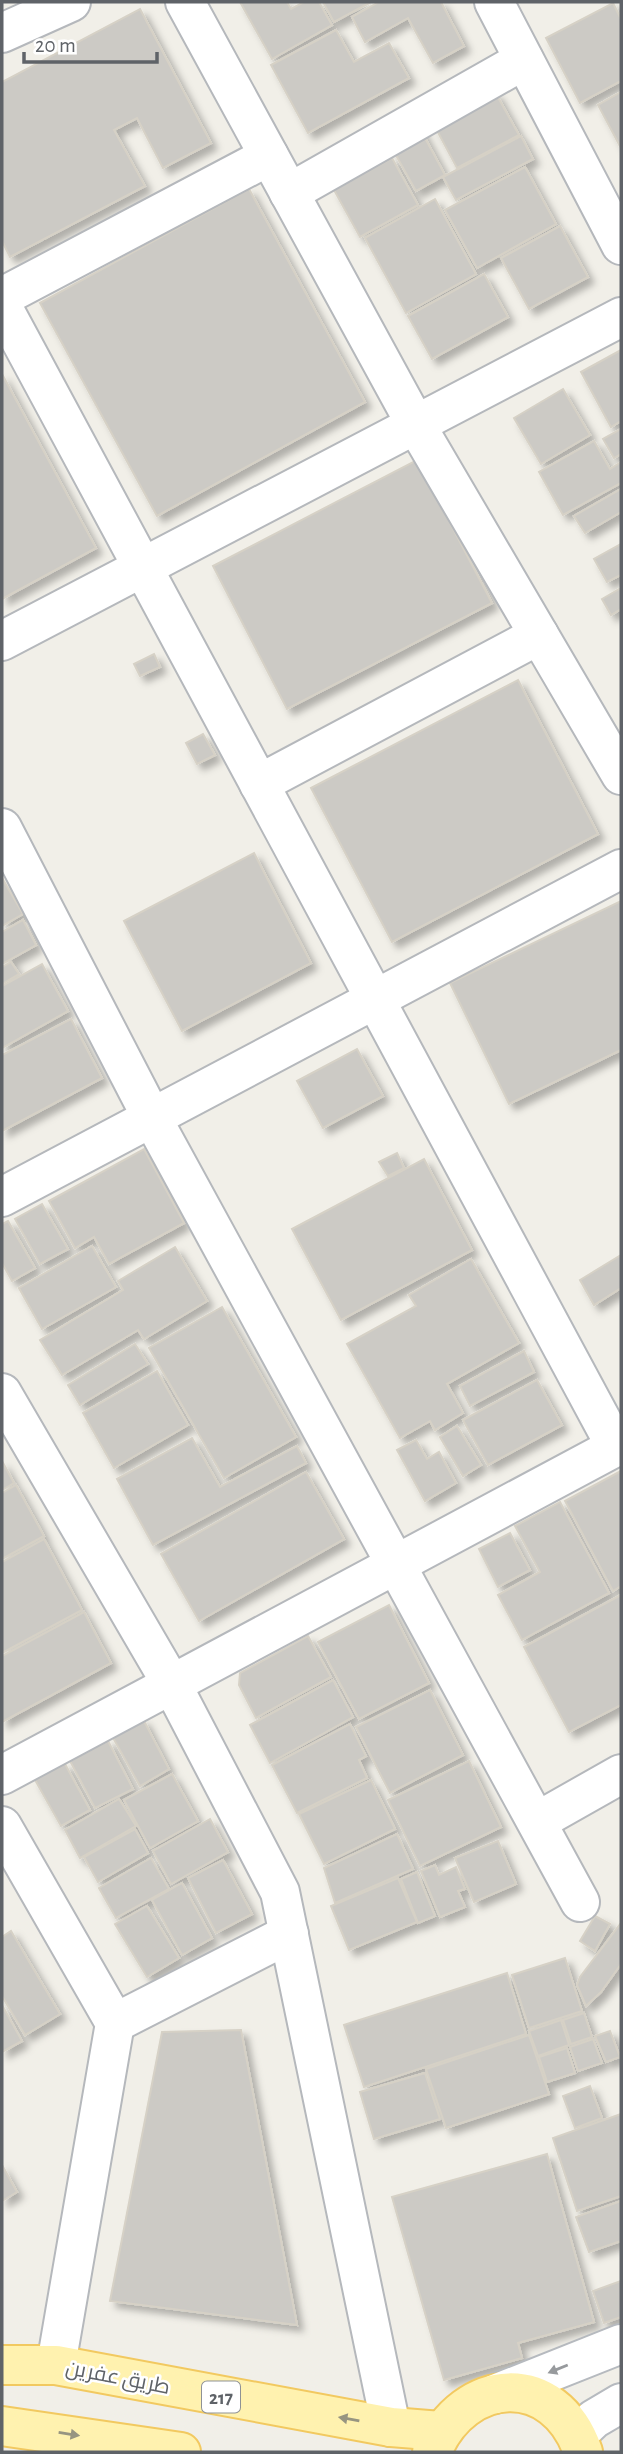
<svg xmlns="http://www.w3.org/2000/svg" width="623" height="2454" viewBox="0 0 623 2454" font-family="'Alegreya Sans',Cairo,sans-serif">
<defs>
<filter id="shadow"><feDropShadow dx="6" dy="6" stdDeviation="3.5" flood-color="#0004"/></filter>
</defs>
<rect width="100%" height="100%" fill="#f1efe8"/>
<g fill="#cccac5" stroke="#d6d1c6" stroke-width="2" filter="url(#shadow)">
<path d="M 240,2 L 287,2 L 291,9 L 304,2 L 319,2 L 332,25 L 272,59 Z"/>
<path d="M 323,2 L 371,2 L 334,22 Z"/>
<path d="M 379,2 L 441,2 L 464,46 L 433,63 L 408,18 L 365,42 L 352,17 Z"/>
<path d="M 613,3 L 621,19 L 621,81 L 580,103 L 546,38 Z"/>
<path d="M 140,9 L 211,143 L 163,168 L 137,118 L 114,130 L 145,186 L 10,257 L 2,241 L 2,82 Z"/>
<path d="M 336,30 L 354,62 L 389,43 L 409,78 L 308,133 L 271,65 Z"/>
<path d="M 495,92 L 519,135 L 457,168 L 434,125 Z"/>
<path d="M 621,92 L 621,148 L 598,105 Z"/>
<path d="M 418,125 L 445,175 L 416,191 L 388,141 Z"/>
<path d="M 521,136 L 533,159 L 456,200 L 443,177 Z"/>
<path d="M 392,158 L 418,205 L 360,237 L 334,190 Z"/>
<path d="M 525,167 L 556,224 L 477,268 L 445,210 Z"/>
<path d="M 249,189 L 365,402 L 157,516 L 40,303 Z"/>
<path d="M 435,199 L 476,274 L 406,313 L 365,238 Z"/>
<path d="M 560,226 L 588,277 L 529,309 L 501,258 Z"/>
<path d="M 484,274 L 508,317 L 432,359 L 408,316 Z"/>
<path d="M 621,350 L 621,421 L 611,427 L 581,372 Z"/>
<path d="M 2,374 L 96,548 L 2,599 Z"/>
<path d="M 563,389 L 590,435 L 541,464 L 514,418 Z"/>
<path d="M 621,429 L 621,454 L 614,458 L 603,439 Z"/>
<path d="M 594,441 L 610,469 L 621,462 L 621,483 L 563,515 L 539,472 Z"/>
<path d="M 417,460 L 492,603 L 287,709 L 213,566 Z"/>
<path d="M 621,489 L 621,512 L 585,533 L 574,516 Z"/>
<path d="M 621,544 L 621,575 L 607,582 L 594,559 Z"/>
<path d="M 621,588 L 621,609 L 611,615 L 602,599 Z"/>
<path d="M 154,654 L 160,667 L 140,676 L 134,664 Z"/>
<path d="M 518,680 L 598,834 L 392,942 L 311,788 Z"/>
<path d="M 203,734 L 215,755 L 197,764 L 186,743 Z"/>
<path d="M 254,853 L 311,963 L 182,1031 L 124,921 Z"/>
<path d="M 2,878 L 23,914 L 2,926 Z"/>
<path d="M 621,901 L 621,1050 L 509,1104 L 450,983 Z"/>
<path d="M 23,920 L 36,945 L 2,964 L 2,932 Z"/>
<path d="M 11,962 L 19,974 L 2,984 L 2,967 Z"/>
<path d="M 42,964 L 68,1011 L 2,1048 L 2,986 Z"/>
<path d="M 71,1019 L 102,1078 L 2,1131 L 2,1055 Z"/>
<path d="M 357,1049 L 383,1096 L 323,1128 L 297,1081 Z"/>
<path d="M 144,1149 L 184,1223 L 109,1264 L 94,1237 L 75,1248 L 49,1201 Z"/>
<path d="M 397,1153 L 404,1168 L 388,1176 L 379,1162 Z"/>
<path d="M 424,1159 L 472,1250 L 341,1320 L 292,1229 Z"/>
<path d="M 42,1204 L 68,1249 L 40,1264 L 15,1219 Z"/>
<path d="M 8,1221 L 35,1268 L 12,1281 L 2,1263 L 2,1224 Z"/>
<path d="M 92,1246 L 116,1287 L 42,1329 L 19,1288 Z"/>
<path d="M 175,1247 L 207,1301 L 144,1339 L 138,1330 L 62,1375 L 40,1340 L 123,1290 L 118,1281 Z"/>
<path d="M 621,1255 L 621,1288 L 594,1305 L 580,1280 Z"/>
<path d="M 471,1259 L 519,1343 L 447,1384 L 463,1413 L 435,1430 L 430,1421 L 400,1438 L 347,1344 L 416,1306 L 409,1295 Z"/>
<path d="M 222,1307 L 296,1437 L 224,1478 L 149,1348 Z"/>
<path d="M 135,1344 L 148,1364 L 80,1405 L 68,1385 Z"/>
<path d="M 524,1351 L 534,1372 L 470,1406 L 460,1386 Z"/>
<path d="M 157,1371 L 188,1425 L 114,1468 L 83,1413 Z"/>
<path d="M 537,1380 L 562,1425 L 488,1465 L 463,1420 Z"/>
<path d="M 457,1426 L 481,1465 L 463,1476 L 440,1437 Z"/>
<path d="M 192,1438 L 220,1487 L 297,1446 L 306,1463 L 153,1545 L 117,1479 Z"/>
<path d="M 416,1440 L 427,1459 L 439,1452 L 456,1483 L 425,1501 L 397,1450 Z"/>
<path d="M 2,1461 L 14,1483 L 2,1490 Z"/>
<path d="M 621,1471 L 621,1586 L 613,1591 L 565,1501 Z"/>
<path d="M 306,1472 L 344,1539 L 199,1621 L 161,1554 Z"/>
<path d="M 16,1485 L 44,1536 L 2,1559 L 2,1493 Z"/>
<path d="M 560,1502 L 609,1593 L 522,1640 L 498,1595 L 540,1572 L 515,1526 Z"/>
<path d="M 510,1533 L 530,1570 L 498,1587 L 479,1549 Z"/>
<path d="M 44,1539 L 82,1610 L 2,1653 L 2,1562 Z"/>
<path d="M 621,1595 L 621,1705 L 569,1732 L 524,1647 Z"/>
<path d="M 389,1605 L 429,1683 L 359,1719 L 318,1642 Z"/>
<path d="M 84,1612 L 111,1663 L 2,1722 L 2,1656 Z"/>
<path d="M 308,1636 L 331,1677 L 256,1718 L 239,1685 L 240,1673 Z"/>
<path d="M 333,1680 L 353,1717 L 270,1763 L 250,1725 Z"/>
<path d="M 430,1690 L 463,1755 L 390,1793 L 356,1727 Z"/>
<path d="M 143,1719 L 169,1769 L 140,1786 L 112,1736 Z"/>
<path d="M 350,1724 L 366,1756 L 359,1760 L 367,1778 L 297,1813 L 272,1765 Z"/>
<path d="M 108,1741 L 133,1789 L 95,1808 L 70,1761 Z"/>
<path d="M 469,1761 L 501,1827 L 420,1866 L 388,1800 Z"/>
<path d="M 65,1764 L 90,1810 L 61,1826 L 35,1780 Z"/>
<path d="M 172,1774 L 198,1821 L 150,1848 L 124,1800 Z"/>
<path d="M 371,1780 L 395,1829 L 324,1864 L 299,1814 Z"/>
<path d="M 119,1799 L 136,1826 L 80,1858 L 65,1830 Z"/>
<path d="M 210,1819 L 228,1852 L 171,1884 L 153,1851 Z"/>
<path d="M 135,1829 L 148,1853 L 98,1882 L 84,1857 Z"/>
<path d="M 397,1834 L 413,1869 L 335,1903 L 324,1868 Z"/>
<path d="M 498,1841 L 516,1884 L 474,1902 L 455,1858 Z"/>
<path d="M 151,1858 L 169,1889 L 116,1918 L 99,1888 Z"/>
<path d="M 223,1860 L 252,1914 L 216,1933 L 188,1878 Z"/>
<path d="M 435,1865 L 439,1875 L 456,1867 L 465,1889 L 458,1891 L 465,1907 L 440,1917 L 421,1871 Z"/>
<path d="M 417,1872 L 435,1916 L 418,1923 L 401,1879 Z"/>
<path d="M 398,1878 L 417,1922 L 349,1950 L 331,1906 Z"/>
<path d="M 182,1883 L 212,1938 L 182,1955 L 152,1900 Z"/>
<path d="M 147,1906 L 179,1958 L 147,1977 L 115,1924 Z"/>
<path d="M 595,1916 L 610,1924 L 595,1951 L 580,1941 Z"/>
<path d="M 621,1923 L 621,1964 L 601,1992 L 586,2006 L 577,1985 L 580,1977 Z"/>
<path d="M 11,1931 L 60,2014 L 25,2035 L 2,1996 L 2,1937 Z"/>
<path d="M 565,1958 L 582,2011 L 529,2028 L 512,1975 Z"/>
<path d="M 507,1973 L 526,2034 L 364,2087 L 344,2025 Z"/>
<path d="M 2,2005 L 22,2041 L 2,2052 Z"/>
<path d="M 584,2013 L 592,2037 L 571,2044 L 563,2020 Z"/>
<path d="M 561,2020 L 569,2045 L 538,2056 L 529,2031 Z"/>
<path d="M 241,2030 L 297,2325 L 110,2301 L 162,2032 Z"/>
<path d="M 610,2031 L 620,2057 L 606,2062 L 595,2036 Z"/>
<path d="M 529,2035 L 549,2094 L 446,2128 L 426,2069 Z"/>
<path d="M 593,2039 L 602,2063 L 578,2071 L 570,2047 Z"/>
<path d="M 567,2048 L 575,2073 L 547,2082 L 539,2057 Z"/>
<path d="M 425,2073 L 440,2119 L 374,2139 L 360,2092 Z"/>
<path d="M 590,2086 L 602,2118 L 575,2128 L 563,2096 Z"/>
<path d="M 621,2114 L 621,2196 L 577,2211 L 553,2138 Z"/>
<path d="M 547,2154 L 594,2322 L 518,2343 L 522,2358 L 444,2380 L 392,2197 Z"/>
<path d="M 2,2165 L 17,2192 L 2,2201 Z"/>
<path d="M 621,2201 L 621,2241 L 589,2252 L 576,2217 Z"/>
<path d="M 621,2281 L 621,2317 L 604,2323 L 593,2291 Z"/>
</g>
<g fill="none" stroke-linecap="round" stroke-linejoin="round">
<defs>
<g id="street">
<path d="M 185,2 L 416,425 L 621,775"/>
<path d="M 494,2 L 621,245"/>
<path d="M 2,33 L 71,2"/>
<path d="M 289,193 L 524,60"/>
<path d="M 2,297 L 269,156"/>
<path d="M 2,306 L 616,1447"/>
<path d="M 2,641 L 621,317"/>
<path d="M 259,784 L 539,635"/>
<path d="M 2,828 L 152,1118 L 580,1902"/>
<path d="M 2,1197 L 621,869"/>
<path d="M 2,1393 L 171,1683 L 280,1892 L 391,2427"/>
<path d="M 2,1775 L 621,1444"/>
<path d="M 538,1821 L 621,1774"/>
<path d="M 2,1826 L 115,2023 L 56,2365"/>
<path d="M 115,2023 L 289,1934"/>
</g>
<g id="secondary">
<path d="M 495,2394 L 621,2344"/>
<path d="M 577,2435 L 594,2419 L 621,2403"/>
</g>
<g id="primary">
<path d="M 2,2365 L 56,2365 L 391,2427 L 441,2431"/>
<path d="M 2,2426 L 181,2452"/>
<path d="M 432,2452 C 464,2375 555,2370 583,2452"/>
</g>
</defs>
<use href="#street" stroke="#b5b8bc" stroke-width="42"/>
<use href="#secondary" stroke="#b6babf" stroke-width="42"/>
<use href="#primary" stroke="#f2c960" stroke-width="42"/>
<use href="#street" stroke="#fff" stroke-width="38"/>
<use href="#secondary" stroke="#fff" stroke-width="38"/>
<use href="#primary" stroke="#fff2af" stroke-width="38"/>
</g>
<defs><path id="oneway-solid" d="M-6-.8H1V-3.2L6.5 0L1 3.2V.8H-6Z" transform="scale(1.75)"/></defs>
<use fill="#979a9d" href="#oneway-solid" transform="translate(558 2369) rotate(158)"/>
<g fill="#979581">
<use href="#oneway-solid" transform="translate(349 2419) rotate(-170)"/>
<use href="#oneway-solid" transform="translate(69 2434) rotate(9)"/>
</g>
<g text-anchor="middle" stroke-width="5" stroke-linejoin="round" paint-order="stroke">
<rect fill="#fff" stroke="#8f9295" stroke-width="2" x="202" y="2381.5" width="38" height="31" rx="5"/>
<g font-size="19" font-weight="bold" fill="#5f6368">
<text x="221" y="2404">217</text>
</g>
<g font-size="21" fill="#5f6368" stroke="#fff">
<text transform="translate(118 2377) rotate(11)" y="7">طريق عفرين</text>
</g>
</g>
<rect width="623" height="2454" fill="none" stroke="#5f6368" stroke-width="7"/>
<path d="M24 52v10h133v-10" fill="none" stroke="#5f6368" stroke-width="3.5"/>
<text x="35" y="52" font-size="21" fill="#5f6368" stroke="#ffffff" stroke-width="5" paint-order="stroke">20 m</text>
</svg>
